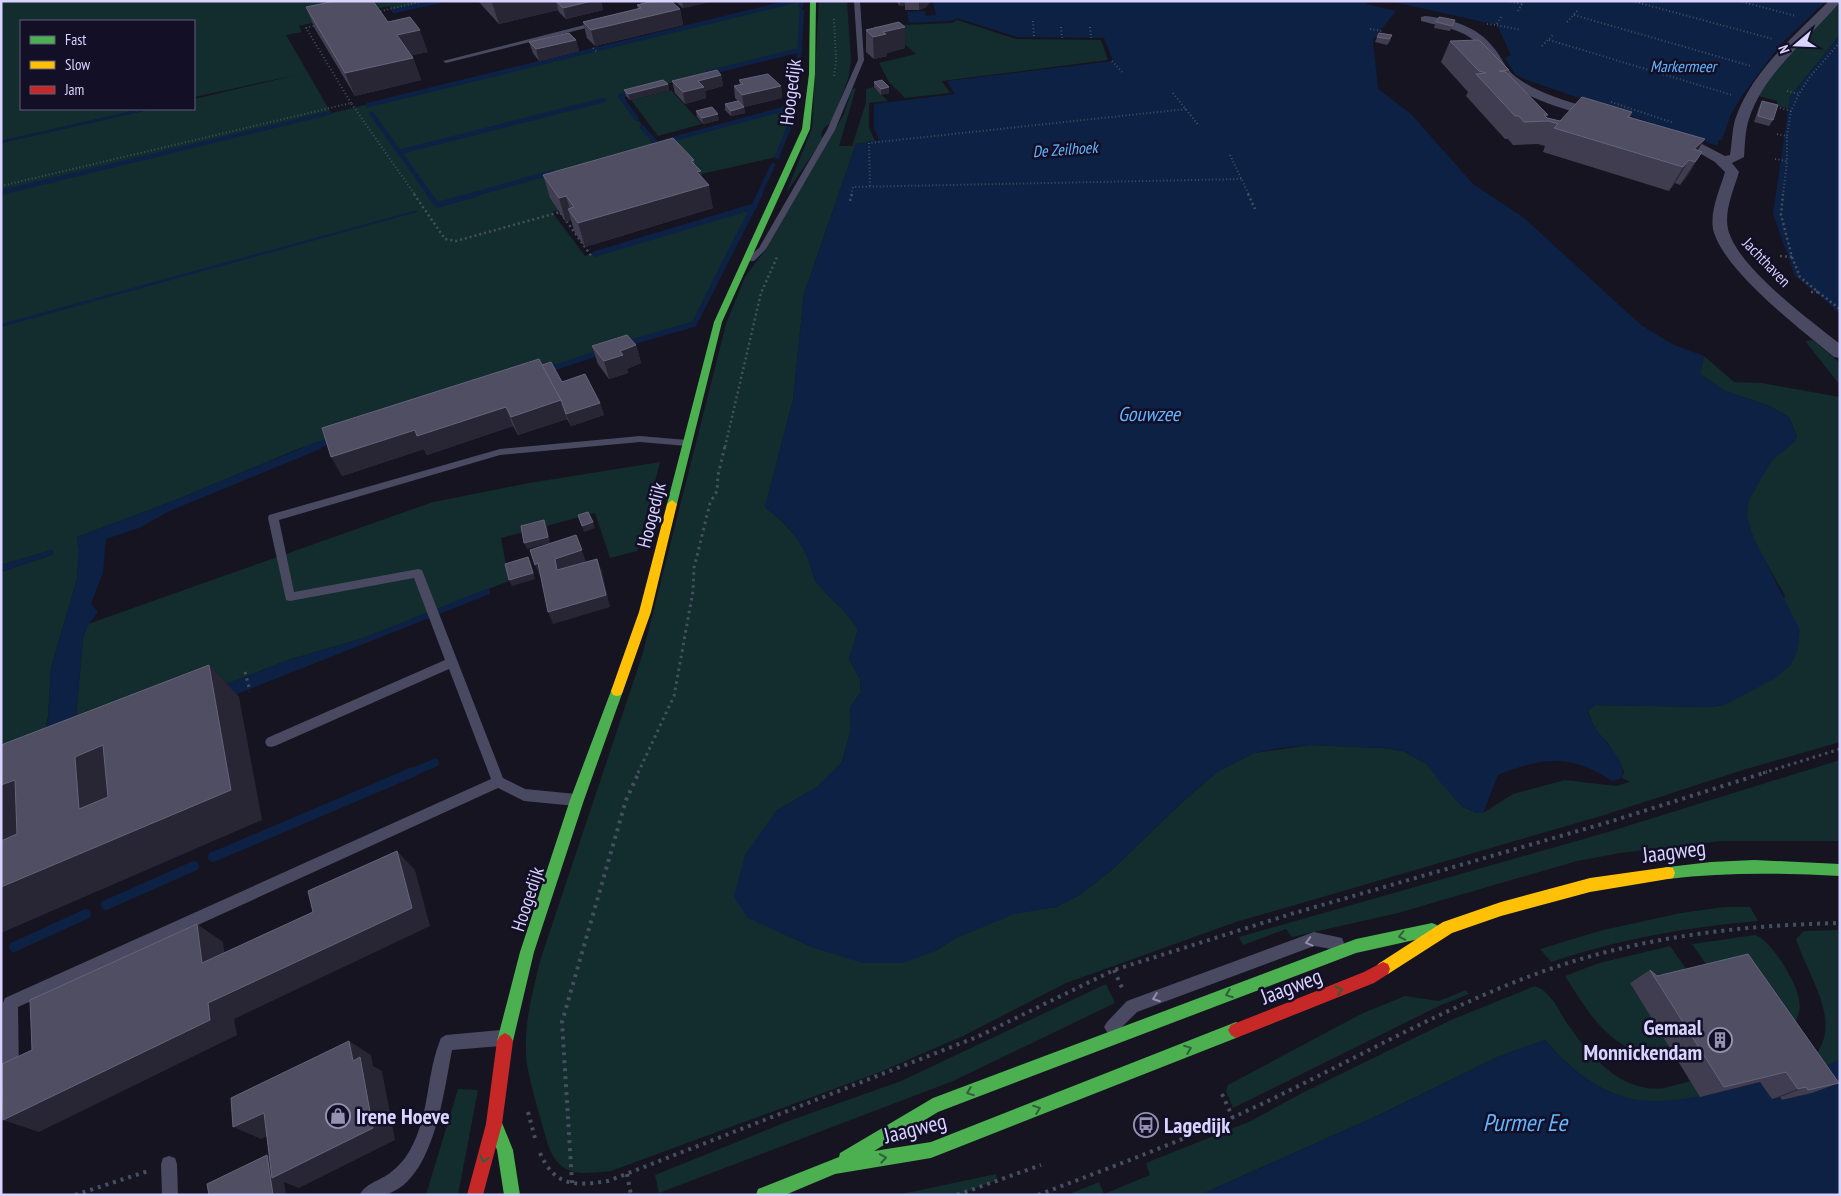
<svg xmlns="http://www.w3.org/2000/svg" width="1841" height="1196" viewBox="0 0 1841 1196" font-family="'PT Sans Narrow',sans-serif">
<rect width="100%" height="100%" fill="#161421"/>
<g fill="#132c2d">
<path d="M 1,1 L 440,1 L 394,11 L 389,6 L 299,26 L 302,32 L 286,35 L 330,111 L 110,166 L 801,1 L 800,50 L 620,96 L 657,144 L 787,108 L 795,112 L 777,157 L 701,174 L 694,167 L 552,212 L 585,256 L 755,206 L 694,324 L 460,393 L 298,449 L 176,500 L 77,537 L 79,550 L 77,579 L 51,668 L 48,717 L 39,758 L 1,773 L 1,572 L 54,554 L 52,550 L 1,565 L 1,143 L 152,109 L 194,109 L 194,99 L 296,75 L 194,97 L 194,21 L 21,21 L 21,109 L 141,109 L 1,141 Z"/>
<path d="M 819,1 L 847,1 L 851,61 L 849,76 L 832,122 L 824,128 L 821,134 L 823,139 L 786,193 L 812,128 Z"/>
<path d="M 1838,1 L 1840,35 L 1790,97 L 1789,109 L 1777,106 L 1777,101 L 1759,96 L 1788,52 Z"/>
<path d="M 957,20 L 1016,39 L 1101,40 L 1108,60 L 942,81 L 950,93 L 905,98 L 889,82 L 879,63 L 916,54 L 902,42 L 877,47 L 874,26 L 952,23 Z"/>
<path d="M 873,87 L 888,101 L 869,103 L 869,128 L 875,141 L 856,144 L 804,294 L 793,400 L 765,507 C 784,522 798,536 808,557 C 811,565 812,576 817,583 C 830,599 848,611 858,630 L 849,659 L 860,679 L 861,692 L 850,708 L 851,729 L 842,762 L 817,787 L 776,811 L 782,933 L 814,948 L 935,951 L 954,939 L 1014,913 L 1056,907 L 1081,894 L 1114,868 L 1180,804 L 1217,772 L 1254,753 L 1310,745 L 1383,748 L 1403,751 L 1427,764 L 1452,795 L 1463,807 L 1477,813 L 1483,813 L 1513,794 L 1565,780 L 1616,786 L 1630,782 L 1622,778 L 1624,771 L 1607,742 L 1595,730 L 1588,710 L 1595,705 L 1708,707 L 1724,705 L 1785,596 C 1775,576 1748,536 1747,516 C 1745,497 1760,474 1772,460 C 1779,452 1790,447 1797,437 L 1789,417 L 1767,405 L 1725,391 L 1700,374 L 1704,356 L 1734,382 L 1761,383 L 1840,397 L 1840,742 L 1743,770 L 1601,816 L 1236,922 L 1066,983 L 963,1036 L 880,1072 L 611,1171 C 581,1174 560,1178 548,1145 C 541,1120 533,1095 528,1070 C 521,1033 532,994 541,958 L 642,656 L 726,324 L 745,277 L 766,249 L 844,114 L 852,89 L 856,88 L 839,146 L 852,146 L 866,103 L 866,89 Z"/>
<path d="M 671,90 L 702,124 L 658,136 L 631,100 Z"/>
<path d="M 1813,340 L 1840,363 L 1840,385 L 1805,341 Z"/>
<path d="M 660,462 L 637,551 L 610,558 L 595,513 L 501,538 L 509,581 L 361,639 L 288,660 L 167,707 L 74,740 L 83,638 L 88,624 L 433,502 L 529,483 Z"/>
<path d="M 1840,760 L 1840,841 L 1722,841 L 1620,853 L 1577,861 L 1398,913 L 1292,937 L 1286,929 L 1243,945 L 1239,937 L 1608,832 Z"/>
<path d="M 1724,907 L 1750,907 L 1758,921 C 1687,927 1619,939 1551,962 L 1540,949 L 1603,930 L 1681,913 Z"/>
<path d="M 1840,930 L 1840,1060 L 1826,1066 L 1817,1053 C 1841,1018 1808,976 1796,939 L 1804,931 Z"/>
<path d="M 1755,935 C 1772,941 1797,983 1799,1000 C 1801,1010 1798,1018 1793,1026 L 1710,970 L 1692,944 Z"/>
<path d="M 1670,946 L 1686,969 L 1632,981 L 1634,985 L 1632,986 L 1669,1046 L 1658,1049 L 1664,1058 C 1611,1052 1591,1017 1565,976 L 1599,963 Z"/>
<path d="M 1106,984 L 1115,1003 L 953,1081 L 659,1193 L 655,1175 L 786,1122 L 901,1081 Z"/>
<path d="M 1535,986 C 1550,991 1557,1007 1565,1020 C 1586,1052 1620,1094 1664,1088 C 1673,1086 1682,1083 1691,1081 L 1700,1097 C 1687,1099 1672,1103 1658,1102 C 1610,1102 1575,1075 1545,1040 L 1500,1056 L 1379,1115 L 1200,1195 L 1067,1195 L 1099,1182 L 1104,1194 L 1150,1175 L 1146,1163 L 1251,1121 L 1304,1092 L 1451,1020 Z"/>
<path d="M 1466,990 L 1469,994 L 1441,1005 L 1233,1108 L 1226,1091 L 1228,1085 L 1363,1013 L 1405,996 L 1439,1001 Z"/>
<path d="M 458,1089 L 478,1090 L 458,1195 L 426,1195 Z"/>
<path d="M 996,1174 L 997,1180 L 958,1195 L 897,1195 Z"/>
</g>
<g fill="#0d2144">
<path d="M 933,1 L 1367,1 L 1366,4 L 1396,11 L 1373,40 L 1378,89 L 1411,114 L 1473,184 L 1523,217 L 1641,325 L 1672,344 L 1704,356 L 1700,374 L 1725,391 L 1767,405 L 1789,417 L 1797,438 L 1790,446 L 1772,460 L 1749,500 L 1747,516 L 1752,534 L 1800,630 L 1797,652 L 1791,665 L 1774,679 L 1724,705 L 1708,707 L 1595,705 L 1588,710 C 1592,736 1628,755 1622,778 L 1612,781 C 1572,754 1542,757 1498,775 L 1483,813 L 1477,813 L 1463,807 L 1440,782 L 1427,764 L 1403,751 L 1383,748 L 1310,745 L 1281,748 L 1254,753 L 1217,772 L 1180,804 L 1114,868 L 1081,894 L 1056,907 L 1014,914 L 954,939 L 935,951 L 903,963 L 863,963 L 814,948 L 748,918 L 734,897 L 745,855 L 776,811 L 817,787 L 842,762 L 851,729 L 850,708 L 861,692 L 860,679 L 849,659 L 858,630 C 848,611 830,599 817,583 C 812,576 811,565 807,557 C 798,535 784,522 765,507 L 793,400 L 804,294 L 856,144 L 879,140 L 874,128 L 874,104 L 955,94 L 947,81 L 1113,61 L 1104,38 L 1017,37 L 957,18 L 951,21 L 909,23 L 907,12 L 925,11 L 926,16 L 936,15 Z"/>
<path d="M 1389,1 L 1826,1 L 1780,45 L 1742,96 L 1731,114 L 1722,140 L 1718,140 L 1718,146 L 1524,79 L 1515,74 L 1505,58 L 1511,55 L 1497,25 Z"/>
<path d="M 1840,35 L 1840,315 L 1831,305 L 1795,276 L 1773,214 L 1790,97 Z"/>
<path d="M 141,109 L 152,109 L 1,143 L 1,141 Z"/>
<path d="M 330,111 L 333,114 L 1,195 L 1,190 Z"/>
<path d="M 417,210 L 417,212 L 1,327 L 1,324 Z"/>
<path d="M 176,500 L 177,507 L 139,528 L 106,539 L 103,572 L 91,604 L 98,612 L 89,624 L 83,638 L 74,739 L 167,707 L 288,660 L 361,639 L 489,588 L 490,594 L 100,748 L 39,758 L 48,719 L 51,668 L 77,579 L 79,550 L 77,537 Z"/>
<path d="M 52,550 L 54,554 L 1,572 L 1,565 Z"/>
<path d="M 1545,1040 C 1615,1122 1666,1105 1760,1082 L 1782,1100 L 1812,1093 L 1826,1066 L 1840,1060 L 1840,1195 L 1200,1195 L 1379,1115 L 1500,1056 Z"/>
</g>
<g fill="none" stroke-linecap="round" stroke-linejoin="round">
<g stroke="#0d2144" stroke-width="4.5">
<path d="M 801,1 L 801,6"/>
<path d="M 394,11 L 440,1"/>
<path d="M 798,71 L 802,11"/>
<path d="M 707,73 L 800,50"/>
<path d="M 635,92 L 620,96 L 637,119"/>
<path d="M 368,105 L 795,1"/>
<path d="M 372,114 L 430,195"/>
<path d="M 642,127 L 657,144"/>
<path d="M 666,141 L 787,108 L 795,112 L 777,157"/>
<path d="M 399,152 L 604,100"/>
<path d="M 472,195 L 553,172"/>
<path d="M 759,195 L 773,165"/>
</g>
<g stroke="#0d2144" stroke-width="5.5">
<path d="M 429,194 L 437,205 L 477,194"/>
<path d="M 595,254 L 755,206"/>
<path d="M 625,344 L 694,324 L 760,194"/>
<path d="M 544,371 L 605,351"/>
<path d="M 314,447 L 336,438"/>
</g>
<g stroke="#0d2144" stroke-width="8">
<path d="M 169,507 L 317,446"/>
<path d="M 410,773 L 435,763"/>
</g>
<g stroke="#0d2144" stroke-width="10">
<path d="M 213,857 L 413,772"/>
<path d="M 106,905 L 194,866"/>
<path d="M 14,947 L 86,914"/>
</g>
<g stroke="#44505f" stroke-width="2" stroke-dasharray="1 2.5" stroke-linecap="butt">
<path d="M 1507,1 L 1522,4 L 1524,1"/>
<path d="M 1632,1 L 1773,39"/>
<path d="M 1739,1 L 1796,16"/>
<path d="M 1518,11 L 1522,4"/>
<path d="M 377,12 L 424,1"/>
<path d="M 1574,15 L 1751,66"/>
<path d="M 1501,17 L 1496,25 L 1521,30"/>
<path d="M 834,19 L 836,61 L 834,76"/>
<path d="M 1033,21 L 1034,37"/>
<path d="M 1567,22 L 1579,9"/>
<path d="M 1487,24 L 1496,25"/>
<path d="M 317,25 L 306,28 L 351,103"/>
<path d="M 1061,27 L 1062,38"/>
<path d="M 1090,27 L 1091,38"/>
<path d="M 1370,29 L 1382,31"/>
<path d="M 1549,40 L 1732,95"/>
<path d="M 1542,46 L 1554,34"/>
<path d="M 593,48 L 597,52"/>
<path d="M 1112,61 L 1122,72"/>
<path d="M 1787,91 L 1799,94 L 1809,78 L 1840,42"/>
<path d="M 1173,93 L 1199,126"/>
<path d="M 1611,102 L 1674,123"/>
<path d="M 1780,108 L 1791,111 L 1799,94"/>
<path d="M 1777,134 L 1787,136 L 1791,111"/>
<path d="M 1230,155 L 1249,195"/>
<path d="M 1775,159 L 1787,161 L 1787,136"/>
<path d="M 1,186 L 351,103 L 415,195"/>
<path d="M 870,186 L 869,143 L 1186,109"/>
<path d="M 851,195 L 853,187 L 1242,179"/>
<path d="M 1783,195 L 1787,161"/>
</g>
<g stroke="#44505f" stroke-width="2.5" stroke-dasharray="2 3" stroke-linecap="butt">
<path d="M 414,194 L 445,239 L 456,241 L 560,212 L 592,257"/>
<path d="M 1248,194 L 1255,209"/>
<path d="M 850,201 L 852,194"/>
<path d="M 1780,256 L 1792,257 L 1781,215 L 1783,194"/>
<path d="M 1792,257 L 1800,277 L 1818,292 L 1811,292"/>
<path d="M 1818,292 L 1840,309"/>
<path d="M 725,447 L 761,293 L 778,255"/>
</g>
<g stroke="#44505f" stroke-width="3" stroke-dasharray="2.5 4" stroke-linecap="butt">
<path d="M 245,672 L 250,691"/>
<path d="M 638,773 L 674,696 L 693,591 L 694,568 L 710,503 L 717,491 L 718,475 L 725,446"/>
<path d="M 1763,773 L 1840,749"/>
</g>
<g stroke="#44505f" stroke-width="4" stroke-dasharray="3 5" stroke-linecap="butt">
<path d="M 1114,970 L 1123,990"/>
<path d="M 1222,1094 L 1233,1118"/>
<path d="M 528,1112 L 535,1138"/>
<path d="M 540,1153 C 555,1187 575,1186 608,1181 L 977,1037 L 1114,970 L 1291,914 L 1609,822 L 1767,772"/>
<path d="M 627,1174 L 631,1195"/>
<path d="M 572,1183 L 562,1022 L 626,800 L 639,772"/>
<path d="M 75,1195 L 151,1170"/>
<path d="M 957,1195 L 1041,1165"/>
<path d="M 1038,1195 C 1117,1165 1196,1136 1272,1099 C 1373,1050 1473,991 1581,959 C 1666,934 1752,925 1840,923"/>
</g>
<g fill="#4a4962" fill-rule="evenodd">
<path d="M 854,1 L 860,1 L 864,60 L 835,130 L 766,249 L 754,261 L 748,261 L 748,257 L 759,248 L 827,130 L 858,60 Z"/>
<path d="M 600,21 L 603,23 L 602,24 L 446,63 L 443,61 Z"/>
<path d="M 640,436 L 687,440 L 692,443 L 687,446 L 640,442 L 500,455 L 279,520 L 294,592 L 418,569 L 422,570 L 503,778 L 525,789 L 576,794 L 581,796 L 583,800 L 581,804 L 576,806 L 524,801 L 498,788 L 18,1007 L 19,1075 L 16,1080 L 11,1083 L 6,1080 L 3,1075 L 3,1003 L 5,998 L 491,779 L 449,669 L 275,746 L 271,747 L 267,746 L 265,742 L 267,738 L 445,660 L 414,578 L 290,601 L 286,600 L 268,518 L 269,515 L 500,449 Z"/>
<path d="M 1314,932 L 1342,938 L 1344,943 L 1342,948 L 1337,950 L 1314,946 L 1137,1012 L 1117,1032 L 1112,1035 L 1107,1032 L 1104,1027 L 1107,1022 L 1127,1001 Z"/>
<path d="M 501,1030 L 506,1033 L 509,1038 L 506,1043 L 501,1046 L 452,1050 C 444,1091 434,1180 387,1194 C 379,1196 368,1195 360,1195 C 364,1184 381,1180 390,1173 C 399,1166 405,1159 410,1150 C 430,1116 426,1073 441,1038 L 446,1035 Z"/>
<path d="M 169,1156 L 175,1158 L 177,1164 L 178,1195 L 162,1195 L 161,1164 L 163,1158 Z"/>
</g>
<g fill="#4a4962" fill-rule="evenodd">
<path d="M 1829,1 L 1840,2 C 1809,39 1764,72 1749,119 C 1745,131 1745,144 1744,157 L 1732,163 L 1739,172 C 1734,189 1724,210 1728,229 C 1737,267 1809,319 1840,344 L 1840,358 L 1834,357 C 1801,329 1723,271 1713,229 C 1710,210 1720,189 1725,172 L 1715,162 L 1701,154 L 1667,142 L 1665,139 L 1672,135 L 1702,144 L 1725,156 L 1730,155 C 1732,143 1732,131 1735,120 C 1750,73 1795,35 1829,1 Z"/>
<path d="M 1425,16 C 1450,19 1477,26 1493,47 C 1502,57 1505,69 1516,77 C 1541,96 1575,103 1605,113 L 1607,116 L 1605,119 L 1595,119 C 1566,109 1532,101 1507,82 C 1496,74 1493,63 1485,52 C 1470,30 1444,27 1421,21 L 1421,17 Z"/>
</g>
<g fill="#4caf50" fill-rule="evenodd">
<path d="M 810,1 L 816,1 L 815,74 L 810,129 L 722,322 L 677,504 L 672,508 L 667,504 L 714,322 L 802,129 L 809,74 Z"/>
<path d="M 617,686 L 621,687 L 623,691 L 584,800 L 534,952 L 513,1041 L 510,1046 L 505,1049 L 500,1046 L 497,1041 L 520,952 L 570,800 L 611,691 L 613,687 Z"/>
<path d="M 1754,860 L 1840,864 L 1840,876 C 1782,873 1725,872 1668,879 L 1663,878 L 1661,873 L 1663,868 L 1668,867 L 1711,862 Z"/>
<path d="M 1432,923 L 1437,925 L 1439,930 L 1437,935 L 1356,953 L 938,1112 L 874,1151 L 931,1142 L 1236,1022 L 1241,1025 L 1244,1030 L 1241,1035 L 1236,1038 L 931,1158 L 835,1174 L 785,1195 L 756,1195 L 758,1189 L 839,1157 L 840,1153 L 933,1098 L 1356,939 Z"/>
<path d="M 494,1116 L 500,1118 L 513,1150 L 520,1195 L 504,1195 L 497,1150 L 486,1124 L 488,1118 Z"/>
</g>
<g fill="#ffc107" fill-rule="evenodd">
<path d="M 672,500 L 677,504 L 651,612 L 623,691 L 621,695 L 617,696 L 613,695 L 611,691 L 639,612 L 667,504 Z"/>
<path d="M 1668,867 L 1673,868 L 1675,873 L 1673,878 L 1668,879 L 1590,892 L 1501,916 L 1452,933 L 1388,974 L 1383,976 L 1378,974 L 1376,969 L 1378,964 L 1443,922 L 1501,902 L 1590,878 Z"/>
</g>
<g fill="#c62828" fill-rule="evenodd">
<path d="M 1383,962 L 1388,964 L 1390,969 L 1388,974 L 1374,983 L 1236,1038 L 1231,1035 L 1228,1030 L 1231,1025 L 1364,972 Z"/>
<path d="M 505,1033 L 510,1036 L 513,1041 L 502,1124 L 483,1195 L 467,1195 L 486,1124 L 497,1041 L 500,1036 Z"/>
</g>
</g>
<g fill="#403d50">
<path d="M 478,1 L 601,1 L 603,10 L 566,19 L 559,12 L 558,10 L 499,24 Z"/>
<path d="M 675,1 L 714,1 L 683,8 Z"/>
<path d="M 865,1 L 892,1 L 865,2 Z"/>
<path d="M 896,1 L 931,1 L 926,7 L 919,10 L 905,10 L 905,5 L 900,6 Z"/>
<path d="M 637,5 L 680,9 L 683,25 L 595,46 L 587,38 L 583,22 L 638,9 Z"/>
<path d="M 306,7 L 388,22 L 428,52 L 412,55 L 421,80 L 355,96 L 315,29 Z"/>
<path d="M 1455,20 L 1450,31 L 1434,28 L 1436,22 Z"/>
<path d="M 866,30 L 905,48 L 887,53 L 887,56 L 874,59 L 866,52 Z"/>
<path d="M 1392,35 L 1390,41 L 1387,45 L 1375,42 L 1377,37 Z"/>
<path d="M 576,40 L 579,51 L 539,61 L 533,53 L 529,42 Z"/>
<path d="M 1450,41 L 1509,70 L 1508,74 L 1548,115 L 1546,117 L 1560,121 L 1632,112 L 1630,117 L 1705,139 L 1697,151 L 1702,152 L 1688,175 L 1680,185 L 1675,183 L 1669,191 L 1543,152 L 1545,146 L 1538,144 L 1513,145 L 1508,139 L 1505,139 L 1466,96 L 1468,92 L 1441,62 Z"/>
<path d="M 721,75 L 723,86 L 705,91 L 706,98 L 685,104 L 675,93 L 672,81 Z"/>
<path d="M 739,80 L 781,86 L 782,98 L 744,107 L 735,98 L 734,86 L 740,85 Z"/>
<path d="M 874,82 L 889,87 L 889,93 L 881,95 L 874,87 Z"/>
<path d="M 668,84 L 669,90 L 630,100 L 626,96 L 624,90 Z"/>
<path d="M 1762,101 L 1773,120 L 1769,126 L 1754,122 L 1759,107 Z"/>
<path d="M 725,104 L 744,107 L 745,113 L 731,116 L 725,110 Z"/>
<path d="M 696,111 L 719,120 L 703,124 L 697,117 Z"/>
<path d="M 694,160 L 695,165 L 702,177 L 713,208 L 585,247 L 575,233 L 571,220 L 566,222 L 550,198 L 543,175 Z"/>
<path d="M 636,345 L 641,363 L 627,369 L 628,373 L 609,379 L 598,364 L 592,346 Z"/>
<path d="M 542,365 L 562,382 L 600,403 L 604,415 L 571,426 L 567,419 L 518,435 L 513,426 L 427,455 L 424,449 L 342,476 Z"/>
<path d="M 1650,970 L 1657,976 L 1839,1083 L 1812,1093 L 1782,1100 L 1780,1097 L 1772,1099 L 1760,1082 L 1700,1097 L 1630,983 Z"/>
</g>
<g fill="#282635">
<path d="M 499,1 L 556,1 L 558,10 L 499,24 L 492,3 Z"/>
<path d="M 556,1 L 601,1 L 603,10 L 566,19 L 563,8 Z"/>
<path d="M 682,1 L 714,1 L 683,8 Z"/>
<path d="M 900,1 L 904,1 L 905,5 L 900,6 Z"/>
<path d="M 919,1 L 931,1 L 926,7 L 919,10 Z"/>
<path d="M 680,9 L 683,25 L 595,46 L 591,30 Z"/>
<path d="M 905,27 L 905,48 L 887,53 L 887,56 L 874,59 L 873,37 L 883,32 Z"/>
<path d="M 420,30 L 428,52 L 405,57 L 397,35 Z"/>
<path d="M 576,40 L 579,51 L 539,61 L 536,49 Z"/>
<path d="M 413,58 L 421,80 L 355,96 L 345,73 Z"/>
<path d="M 721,75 L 723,86 L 705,91 L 706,98 L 685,104 L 683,92 L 698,81 Z"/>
<path d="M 668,84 L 669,90 L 630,100 L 628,94 Z"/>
<path d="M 781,86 L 782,98 L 744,107 L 742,95 Z"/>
<path d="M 889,87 L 889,93 L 881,95 L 881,89 Z"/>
<path d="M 744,107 L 745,113 L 731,116 L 731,111 Z"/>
<path d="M 718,114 L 719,120 L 703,124 L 702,118 Z"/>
<path d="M 1705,139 L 1691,161 L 1689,160 L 1675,183 L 1669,191 L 1694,149 Z"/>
<path d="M 1702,152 L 1688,175 L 1680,185 L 1695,162 Z"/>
<path d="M 701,171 L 703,187 L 709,185 L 713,208 L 585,247 L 578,223 Z"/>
<path d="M 566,196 L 571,213 L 568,209 L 571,220 L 566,222 L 559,198 Z"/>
<path d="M 636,345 L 641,363 L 627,369 L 628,373 L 609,379 L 604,361 L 620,351 Z"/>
<path d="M 561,400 L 567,419 L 518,435 L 511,417 Z"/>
<path d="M 600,403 L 604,415 L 571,426 L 566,414 Z"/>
<path d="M 506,407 L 513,426 L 427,455 L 424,449 L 342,476 L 331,457 L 415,430 Z"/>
<path d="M 544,520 L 547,526 L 550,543 L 527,549 L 524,543 Z"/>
<path d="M 593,522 L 595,528 L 584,532 L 582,526 Z"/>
<path d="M 576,535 L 586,562 L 557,570 L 555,559 Z"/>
<path d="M 528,557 L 531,563 L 535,579 L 512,586 L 509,580 Z"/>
<path d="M 597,559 L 602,571 L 610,607 L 553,624 L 548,612 Z"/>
<path d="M 538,563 L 544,576 L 540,577 L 535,565 Z"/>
<path d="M 209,665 L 239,697 L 262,820 L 1,933 L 1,887 L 231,790 Z"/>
<path d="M 103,745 L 119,838 L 79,809 L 75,757 Z"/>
<path d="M 15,780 L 32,874 L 1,855 L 1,785 Z"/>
<path d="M 397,851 L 415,870 L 430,926 L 234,1019 L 237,1035 L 39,1132 L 3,1120 L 208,1003 Z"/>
<path d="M 197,924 L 223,942 L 228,980 L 202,963 Z"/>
<path d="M 349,1041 L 371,1055 L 373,1066 L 382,1071 L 395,1140 L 299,1188 L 284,1182 L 286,1195 L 273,1195 L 267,1155 L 281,1161 L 353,1061 Z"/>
<path d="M 1806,1087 L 1780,1097 L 1772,1099 L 1798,1089 Z"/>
<path d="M 264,1113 L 290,1125 L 261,1139 L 233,1127 Z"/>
</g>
<g fill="#504e63" stroke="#66637b" fill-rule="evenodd">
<path d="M 335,1 L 373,1 L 388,22 L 410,17 L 420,30 L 397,35 L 413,58 L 345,73 L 306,7 Z"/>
<path d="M 556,1 L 592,1 L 563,8 Z"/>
<path d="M 653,1 L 671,1 L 680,9 L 591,30 L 583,22 L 641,8 L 637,5 Z"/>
<path d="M 1439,17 L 1455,20 L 1452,26 L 1436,22 Z"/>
<path d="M 899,22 L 905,27 L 883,32 L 886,34 L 873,37 L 866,30 Z"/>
<path d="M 569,33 L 576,40 L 536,49 L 529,42 Z"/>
<path d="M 1379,33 L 1392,35 L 1389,39 L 1377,37 Z"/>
<path d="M 1479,40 L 1509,70 L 1499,71 L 1506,72 L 1548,115 L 1544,115 L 1547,118 L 1560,121 L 1582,97 L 1632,112 L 1628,117 L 1705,139 L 1694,149 L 1702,152 L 1695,162 L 1689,160 L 1683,167 L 1554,128 L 1558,124 L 1549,121 L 1524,122 L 1519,116 L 1515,116 L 1476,74 L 1486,73 L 1479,71 L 1450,41 Z"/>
<path d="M 717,70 L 721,75 L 698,81 L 704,87 L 683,92 L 672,81 Z"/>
<path d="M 768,74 L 781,86 L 742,95 L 734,86 L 743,84 L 739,80 Z"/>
<path d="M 663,80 L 668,84 L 628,94 L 624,90 Z"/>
<path d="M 882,80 L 889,87 L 881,89 L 874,82 Z"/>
<path d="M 738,101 L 744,107 L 731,111 L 725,104 Z"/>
<path d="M 1762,101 L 1778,105 L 1773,120 L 1758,116 Z"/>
<path d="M 712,107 L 718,114 L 702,118 L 696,111 Z"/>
<path d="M 673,138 L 694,160 L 691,161 L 701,171 L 697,172 L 709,185 L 578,223 L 568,209 L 574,207 L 566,196 L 559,198 L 543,175 Z"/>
<path d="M 627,335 L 636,345 L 620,351 L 623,355 L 604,361 L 592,346 Z"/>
<path d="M 539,359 L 561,400 L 511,417 L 506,407 L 417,436 L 415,430 L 331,457 L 322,428 Z"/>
<path d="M 551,362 L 562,382 L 585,374 L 600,403 L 566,414 L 561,400 L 542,365 Z"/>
<path d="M 588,512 L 593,522 L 582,526 L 578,515 Z"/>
<path d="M 544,520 L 548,537 L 524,543 L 521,526 Z"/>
<path d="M 576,535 L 582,550 L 555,559 L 557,570 L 597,559 L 606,595 L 548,612 L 538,563 L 535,565 L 530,550 Z"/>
<path d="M 528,557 L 533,573 L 509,580 L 505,564 Z"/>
<path d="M 209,665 L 231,790 L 1,887 L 1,841 L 17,834 L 15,780 L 1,785 L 1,745 ZM 103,745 L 108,797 L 79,809 L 75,757 Z"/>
<path d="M 397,851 L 412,908 L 208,1003 L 210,1020 L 3,1120 L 2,1064 L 32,1050 L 30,1000 L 197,924 L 202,963 L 313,912 L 308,891 Z"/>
<path d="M 1748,954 L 1839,1083 L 1808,1090 L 1806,1087 L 1798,1089 L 1786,1072 L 1724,1087 L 1650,970 L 1657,976 Z"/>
<path d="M 349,1041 L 353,1061 L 360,1057 L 373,1128 L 272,1178 L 264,1113 L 233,1127 L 231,1098 Z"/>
<path d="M 267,1155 L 273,1195 L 209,1195 L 207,1184 Z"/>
</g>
<defs><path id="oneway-chevron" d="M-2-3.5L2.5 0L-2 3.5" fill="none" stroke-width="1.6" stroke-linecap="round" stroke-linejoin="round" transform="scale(1.25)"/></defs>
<g stroke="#305f3b">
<use href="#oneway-chevron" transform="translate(1402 936) rotate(168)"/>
<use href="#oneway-chevron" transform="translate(1339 990) rotate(-21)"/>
<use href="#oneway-chevron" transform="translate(1229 994) rotate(159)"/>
<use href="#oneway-chevron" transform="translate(1188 1049) rotate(-21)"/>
<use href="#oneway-chevron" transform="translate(970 1092) rotate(159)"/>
<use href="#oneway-chevron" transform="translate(1037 1109) rotate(-21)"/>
<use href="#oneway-chevron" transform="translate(883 1158) rotate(-9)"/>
<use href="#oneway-chevron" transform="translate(484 1159) rotate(105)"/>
</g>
<g stroke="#928eb0">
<use href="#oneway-chevron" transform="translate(1309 942) rotate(165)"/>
<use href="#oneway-chevron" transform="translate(1156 998) rotate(160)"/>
</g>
<defs>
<symbol id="building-ring" viewBox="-11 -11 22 22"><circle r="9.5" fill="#130f26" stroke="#9591b1" stroke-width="1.5"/><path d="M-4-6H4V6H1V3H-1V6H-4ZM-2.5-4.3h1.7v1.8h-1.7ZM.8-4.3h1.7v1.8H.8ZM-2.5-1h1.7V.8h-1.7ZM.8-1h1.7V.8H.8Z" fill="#9591b1"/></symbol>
<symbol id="shop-ring" viewBox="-11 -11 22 22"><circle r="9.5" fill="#130f26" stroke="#9591b1" stroke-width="1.5"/><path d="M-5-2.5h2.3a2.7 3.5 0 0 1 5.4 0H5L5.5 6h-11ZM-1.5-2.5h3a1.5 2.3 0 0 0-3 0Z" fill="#9591b1"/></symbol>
<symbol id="bus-ring" viewBox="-11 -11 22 22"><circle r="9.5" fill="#130f26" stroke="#9591b1" stroke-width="1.5"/><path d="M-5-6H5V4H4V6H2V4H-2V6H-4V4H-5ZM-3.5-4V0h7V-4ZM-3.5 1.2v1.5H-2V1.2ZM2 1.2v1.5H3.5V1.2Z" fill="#9591b1"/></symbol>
</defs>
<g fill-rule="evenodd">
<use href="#building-ring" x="1706" y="1026" width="28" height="28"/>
<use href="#shop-ring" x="324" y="1102" width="28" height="28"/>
<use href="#bus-ring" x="1132" y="1111" width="28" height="28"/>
</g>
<g text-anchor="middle" stroke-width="5" stroke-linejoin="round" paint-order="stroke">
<g font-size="16" font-style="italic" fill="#62b6ff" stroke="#130f26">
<text x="1683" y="72">Markermeer</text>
<text transform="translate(1065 149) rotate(-4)" y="6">De Zeilhoek</text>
</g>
<g font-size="16" fill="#d9d4ff" stroke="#130f26">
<text transform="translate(1767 262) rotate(46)" y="6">Jachthaven</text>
</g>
<g font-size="19" fill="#d9d4ff" stroke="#130f26">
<text transform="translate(790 92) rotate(-83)" y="7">Hoogedijk</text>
<text transform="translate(651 515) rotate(-76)" y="7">Hoogedijk</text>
<text transform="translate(527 899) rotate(-72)" y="7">Hoogedijk</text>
</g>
<g font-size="20" font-style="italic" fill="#62b6ff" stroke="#130f26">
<text x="1149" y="421">Gouwzee</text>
</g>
<g font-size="22" fill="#d9d4ff" stroke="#130f26">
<text transform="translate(1674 851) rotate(-7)" y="8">Jaagweg</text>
<text transform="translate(1291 986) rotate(-21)" y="8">Jaagweg</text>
<text transform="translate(915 1128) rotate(-14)" y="8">Jaagweg</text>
</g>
<g font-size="22" font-weight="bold" fill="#d9d4ff" stroke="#130f26" text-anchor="start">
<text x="1702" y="1035" text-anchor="end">Gemaal<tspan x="1702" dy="25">Monnickendam</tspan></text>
<text x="356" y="1124">Irene Hoeve</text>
<text x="1164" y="1133">Lagedijk</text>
</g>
<g font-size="24" font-style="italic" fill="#62b6ff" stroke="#130f26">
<text x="1525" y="1131">Purmer Ee</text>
</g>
</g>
<rect width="1841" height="1196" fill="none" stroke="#d9d4ff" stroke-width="5"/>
<rect x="20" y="20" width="175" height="90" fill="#130f26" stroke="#625e7d"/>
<rect x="30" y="36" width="25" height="8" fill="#4caf50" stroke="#625e7d"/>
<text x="65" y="45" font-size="15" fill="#d9d4ff">Fast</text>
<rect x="30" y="61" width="25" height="8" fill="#ffc107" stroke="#625e7d"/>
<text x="65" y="70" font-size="15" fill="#d9d4ff">Slow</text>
<rect x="30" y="86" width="25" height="8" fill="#c62828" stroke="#625e7d"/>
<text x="65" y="95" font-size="15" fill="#d9d4ff">Jam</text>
<g transform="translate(1796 45) rotate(251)" stroke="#130f26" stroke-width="4" paint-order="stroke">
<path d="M0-4L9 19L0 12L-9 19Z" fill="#d9d4ff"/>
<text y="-8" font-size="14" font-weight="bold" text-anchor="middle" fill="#d9d4ff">N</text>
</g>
</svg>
